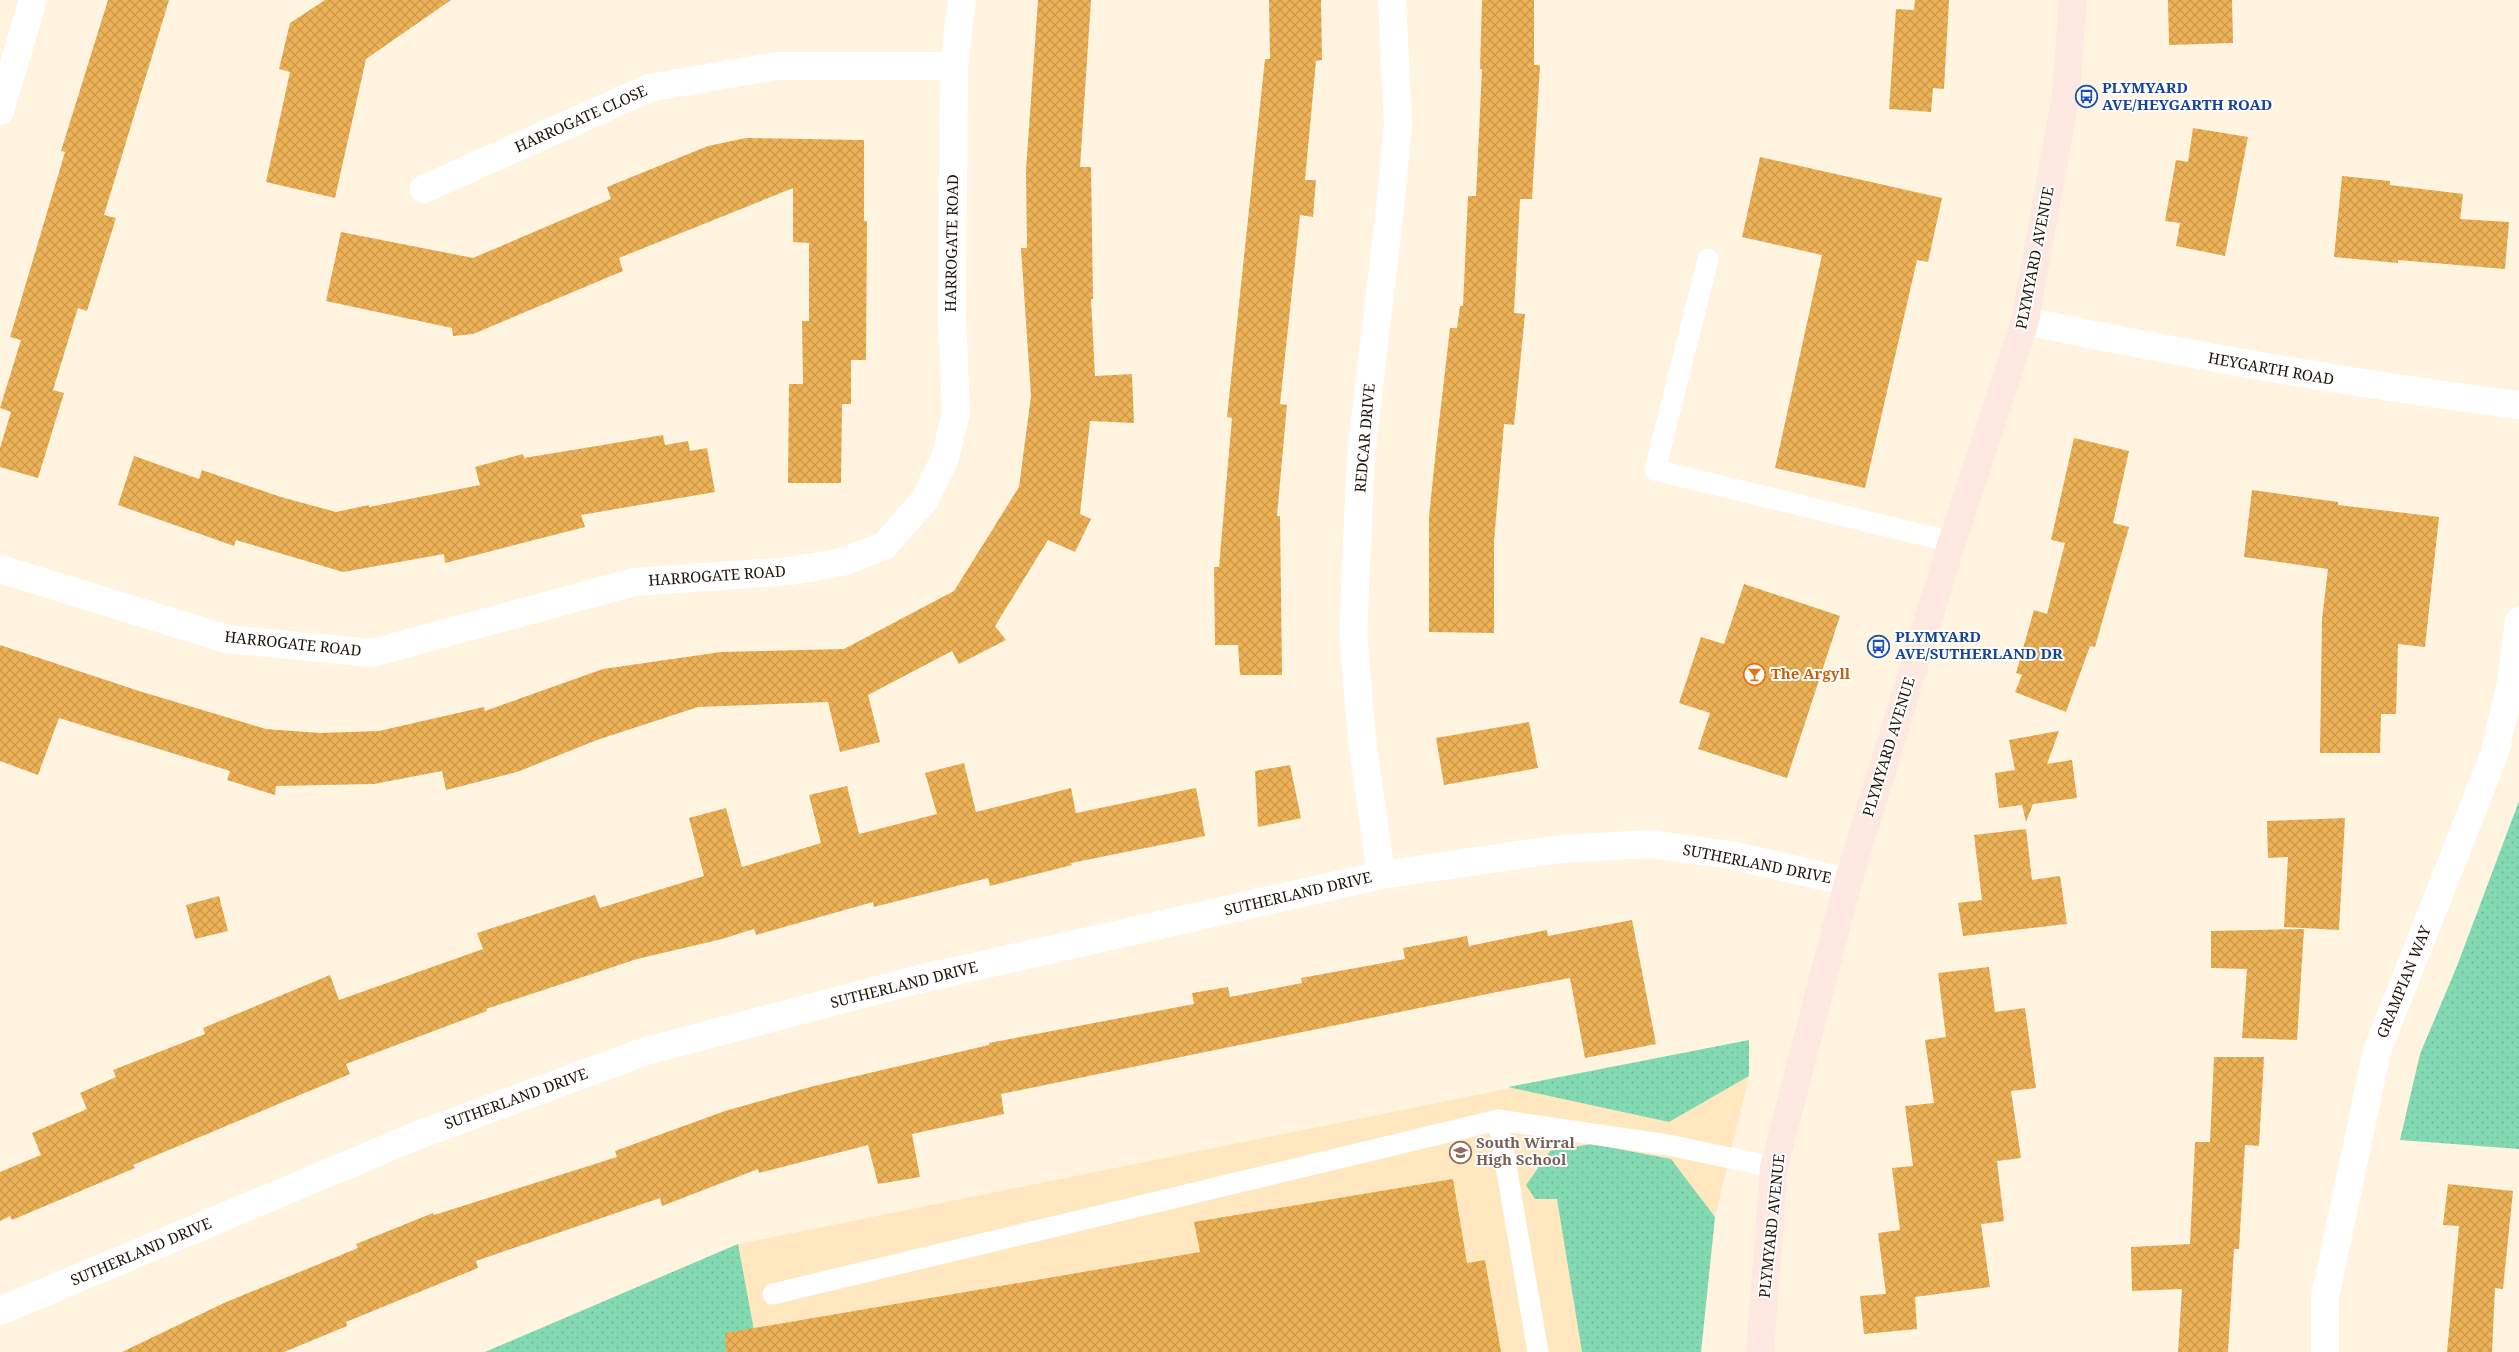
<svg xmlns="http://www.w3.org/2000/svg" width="2519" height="1352" viewBox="0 0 2519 1352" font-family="'Noto Serif',serif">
<defs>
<pattern id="green-dots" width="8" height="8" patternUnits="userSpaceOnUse" patternTransform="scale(1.25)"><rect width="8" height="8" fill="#82d9b2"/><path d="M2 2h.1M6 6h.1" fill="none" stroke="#70ba98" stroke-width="1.8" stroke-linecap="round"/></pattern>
<pattern id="building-cross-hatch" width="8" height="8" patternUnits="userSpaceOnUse" patternTransform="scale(1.25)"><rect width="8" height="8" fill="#edb257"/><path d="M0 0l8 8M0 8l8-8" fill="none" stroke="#cb984a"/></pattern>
</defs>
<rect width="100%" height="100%" fill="#fff4df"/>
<path fill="#ffe8bf" d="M 1749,1040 L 1749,1076 L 1715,1217 L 1701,1352 L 485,1352 L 738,1244 Z"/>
<g fill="url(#green-dots)">
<path d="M 2519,801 L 2519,1149 L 2400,1140 L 2420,1054 L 2457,966 Z"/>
<path d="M 1749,1040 L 1749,1076 L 1669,1122 L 1508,1087 Z"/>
<path d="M 1592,1144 L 1671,1159 L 1715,1217 L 1701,1352 L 1582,1352 L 1557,1199 L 1535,1199 L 1526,1185 L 1550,1151 Z"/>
<path d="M 738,1244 L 758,1352 L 485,1352 Z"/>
</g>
<g fill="url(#building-cross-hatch)">
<path d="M 108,0 L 169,0 L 104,215 L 116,218 L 87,311 L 78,308 L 53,390 L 64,393 L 38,478 L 0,467 L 0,448 L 11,412 L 0,408 L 21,340 L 10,337 L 65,152 L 61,151 Z"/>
<path d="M 325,0 L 451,0 L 366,59 L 335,198 L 266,182 L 290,72 L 279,69 L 290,23 Z"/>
<path d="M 1038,0 L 1091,0 L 1080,167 L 1091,167 L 1093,299 L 1091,299 L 1095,376 L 1132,374 L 1134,423 L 1090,421 L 1080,514 L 1091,519 L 1075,552 L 1048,540 L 995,626 L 1006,640 L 959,664 L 952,651 L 868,695 L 880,742 L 840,752 L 828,702 L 698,707 L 597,740 L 517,772 L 446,790 L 442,771 L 374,784 L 276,786 L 275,795 L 227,780 L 230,771 L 59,718 L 38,775 L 0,761 L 0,645 L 139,691 L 266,729 L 320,733 L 379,731 L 484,707 L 485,711 L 603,669 L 721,652 L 844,649 L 954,591 L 1019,487 L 1031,396 L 1021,248 L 1027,248 L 1026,170 Z"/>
<path d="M 1269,0 L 1321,0 L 1322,60 L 1316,61 L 1305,180 L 1316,180 L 1313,217 L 1300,215 L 1280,404 L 1287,405 L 1277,516 L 1280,516 L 1282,675 L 1240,675 L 1238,645 L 1215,645 L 1214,567 L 1219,567 L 1232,418 L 1227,417 L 1265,59 L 1270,59 Z"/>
<path d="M 1482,0 L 1534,0 L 1534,65 L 1540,65 L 1532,199 L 1520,199 L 1514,313 L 1525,314 L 1514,425 L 1504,424 L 1494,542 L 1494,633 L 1429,632 L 1429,517 L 1436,449 L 1450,328 L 1457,328 L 1460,306 L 1463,306 L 1468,196 L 1476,196 L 1482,69 L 1480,69 Z"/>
<path d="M 1915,0 L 1949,0 L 1944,89 L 1933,88 L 1931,112 L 1889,109 L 1896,9 L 1914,10 Z"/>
<path d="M 2168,0 L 2232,0 L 2233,43 L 2169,45 Z"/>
<path d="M 2193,128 L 2248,137 L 2225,256 L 2176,246 L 2180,223 L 2165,221 L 2176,160 L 2188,162 Z"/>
<path d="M 746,138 L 864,140 L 864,221 L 867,221 L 866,360 L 851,360 L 851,404 L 842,404 L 841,483 L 788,483 L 789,384 L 803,384 L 802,321 L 809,321 L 809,243 L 793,242 L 793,188 L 619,258 L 623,271 L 473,334 L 453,336 L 452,328 L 326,301 L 341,232 L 473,258 L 611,199 L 607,187 L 708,146 Z"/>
<path d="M 1760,157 L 1942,198 L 1928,262 L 1917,260 L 1865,488 L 1775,468 L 1822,255 L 1742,237 Z"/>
<path d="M 2342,176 L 2390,181 L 2390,185 L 2463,194 L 2460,219 L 2509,222 L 2505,269 L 2398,260 L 2398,263 L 2334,257 Z"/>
<path d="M 663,435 L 665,445 L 688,441 L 690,451 L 707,448 L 715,492 L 581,515 L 585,527 L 445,563 L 444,554 L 343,572 L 236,540 L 234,546 L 118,505 L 134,456 L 199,479 L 202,470 L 281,497 L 336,512 L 369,505 L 369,507 L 480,485 L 475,467 L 523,454 L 524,458 Z"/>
<path d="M 2074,438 L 2129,451 L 2113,523 L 2129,527 L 2095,647 L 2090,646 L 2066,712 L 2015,692 L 2022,675 L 2016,673 L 2034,610 L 2047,614 L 2065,543 L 2051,540 Z"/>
<path d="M 2252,490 L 2338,502 L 2338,505 L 2439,517 L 2425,647 L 2398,644 L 2396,714 L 2381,714 L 2380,753 L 2320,753 L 2322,619 L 2328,569 L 2244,557 Z"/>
<path d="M 1744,584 L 1840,616 L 1787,778 L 1698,749 L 1710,713 L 1679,703 L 1701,637 L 1724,644 Z"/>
<path d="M 1529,722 L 1538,768 L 1444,785 L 1436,738 Z"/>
<path d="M 2059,731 L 2047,764 L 2072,760 L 2077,798 L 2033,804 L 2026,822 L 2022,805 L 1999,808 L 1995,773 L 2015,770 L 2009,740 Z"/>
<path d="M 964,763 L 976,812 L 1071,788 L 1076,813 L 1196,788 L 1205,836 L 1071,863 L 1072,865 L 990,886 L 988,878 L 874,907 L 873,902 L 756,935 L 754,929 L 722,939 L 637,959 L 486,1009 L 487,1011 L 346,1064 L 350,1074 L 133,1165 L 135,1168 L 12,1220 L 10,1216 L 0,1221 L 0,1172 L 41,1155 L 32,1133 L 87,1109 L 80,1093 L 116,1077 L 113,1070 L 205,1034 L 203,1028 L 330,975 L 339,1000 L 483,949 L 477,933 L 595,895 L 600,908 L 704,876 L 689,818 L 726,808 L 742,867 L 821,843 L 809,795 L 847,786 L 859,834 L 937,814 L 925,773 Z"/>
<path d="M 1290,765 L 1301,818 L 1258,827 L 1255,771 Z"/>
<path d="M 2345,818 L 2339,930 L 2284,927 L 2288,857 L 2268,858 L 2267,821 Z"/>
<path d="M 2026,829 L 2032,880 L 2060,876 L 2067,924 L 1963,936 L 1958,903 L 1982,900 L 1974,835 Z"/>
<path d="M 219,896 L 228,931 L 195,939 L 186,905 Z"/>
<path d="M 1632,920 L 1656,1044 L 1585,1058 L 1570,978 L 1502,991 L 1001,1094 L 1004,1114 L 912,1134 L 920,1177 L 878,1184 L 868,1145 L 759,1173 L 758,1169 L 662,1206 L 660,1198 L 476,1261 L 478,1268 L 346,1322 L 347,1326 L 284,1352 L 122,1352 L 224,1303 L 358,1248 L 356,1244 L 433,1213 L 434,1215 L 617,1157 L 615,1151 L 725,1111 L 814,1086 L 989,1045 L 989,1043 L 1194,1004 L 1192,993 L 1228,987 L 1230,997 L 1302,983 L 1301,978 L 1405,959 L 1403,948 L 1467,936 L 1469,946 L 1547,930 L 1548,936 Z"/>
<path d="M 2304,929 L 2297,1040 L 2242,1038 L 2247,969 L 2211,968 L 2211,931 Z"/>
<path d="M 1989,967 L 1995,1012 L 2025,1008 L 2036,1088 L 2011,1091 L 2021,1158 L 1997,1161 L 2004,1221 L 1981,1224 L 1990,1287 L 1915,1297 L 1917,1329 L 1864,1334 L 1860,1296 L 1886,1294 L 1878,1233 L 1900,1230 L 1892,1168 L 1913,1166 L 1905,1106 L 1934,1103 L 1925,1040 L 1946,1037 L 1938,973 Z"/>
<path d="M 2214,1057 L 2264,1057 L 2259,1146 L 2245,1145 L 2239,1249 L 2234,1249 L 2228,1352 L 2178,1352 L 2182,1289 L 2132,1291 L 2131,1247 L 2190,1244 L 2195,1142 L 2210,1142 Z"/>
<path d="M 1453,1179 L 1467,1263 L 1485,1260 L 1501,1352 L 726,1352 L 725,1333 L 1200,1252 L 1194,1222 Z"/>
<path d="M 2448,1184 L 2513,1191 L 2503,1289 L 2495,1288 L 2492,1352 L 2447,1352 L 2459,1226 L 2443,1225 Z"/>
</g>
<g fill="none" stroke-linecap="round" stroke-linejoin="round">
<g stroke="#fff" stroke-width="21">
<path d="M 1708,259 L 1655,470 L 1952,542"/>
<path d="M 1498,1120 L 1538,1352"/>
<path d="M 773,1294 L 1498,1120 L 1668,1145 L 1774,1167"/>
</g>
<g stroke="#fff" stroke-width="28">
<path d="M 0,111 L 33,0"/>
<path d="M 424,189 L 649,88 L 776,66 L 954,66"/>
<path d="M 2025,321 C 2189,355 2353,384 2519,405"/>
<path d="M 0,569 L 227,639 L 372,653 L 634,582 L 791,571 L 842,562 L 884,546 L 924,501 L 945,458 L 956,413 L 952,319 L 954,66 L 962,0"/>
<path d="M 1381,875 L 1362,739 L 1353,633 L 1361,455 L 1390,208 L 1398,125 L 1392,0"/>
<path d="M 0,1311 L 416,1136 L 646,1051 L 916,980 L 1381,875 L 1560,849 L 1650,844 L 1731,855 L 1848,882"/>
<path d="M 2325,1352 L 2325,1297 L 2377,1051 L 2494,755 L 2511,683 L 2519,621"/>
</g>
<path stroke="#fde9e2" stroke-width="28" d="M 1760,1352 L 1774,1167 L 1848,882 L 1952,542 L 2025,321 L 2066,94 L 2073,0"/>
</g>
<defs>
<symbol id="bus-ring" viewBox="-11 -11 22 22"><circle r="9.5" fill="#fff" stroke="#1a4fb4" stroke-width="1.5"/><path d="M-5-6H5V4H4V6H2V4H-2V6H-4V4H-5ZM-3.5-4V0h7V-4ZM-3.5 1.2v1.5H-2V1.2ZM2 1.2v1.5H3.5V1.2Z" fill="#1a4fb4"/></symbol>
<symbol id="bar-ring" viewBox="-11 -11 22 22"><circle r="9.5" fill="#fff" stroke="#e8710a" stroke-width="1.5"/><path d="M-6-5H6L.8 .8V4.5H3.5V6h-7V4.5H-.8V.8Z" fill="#e8710a"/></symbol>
<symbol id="school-ring" viewBox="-11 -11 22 22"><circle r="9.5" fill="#fff" stroke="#8d6e63" stroke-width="1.5"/><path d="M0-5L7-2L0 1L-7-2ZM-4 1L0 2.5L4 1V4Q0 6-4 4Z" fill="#8d6e63"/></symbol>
</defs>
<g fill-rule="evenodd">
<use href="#bus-ring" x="2074" y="84" width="25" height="25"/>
<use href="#bus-ring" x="1866" y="634" width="25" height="25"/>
<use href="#bar-ring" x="1742" y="662" width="25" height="25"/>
<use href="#school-ring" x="1448" y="1140" width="25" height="25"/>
</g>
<g text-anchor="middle" stroke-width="4" stroke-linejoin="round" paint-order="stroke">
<g font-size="15" font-weight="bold" fill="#164399" stroke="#fff" text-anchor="start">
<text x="2102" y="93">PLYMYARD<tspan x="2102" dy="17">AVE/HEYGARTH ROAD</tspan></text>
<text x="1895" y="642">PLYMYARD<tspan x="1895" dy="17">AVE/SUTHERLAND DR</tspan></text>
</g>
<g font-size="15" fill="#1c1609" stroke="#fff">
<text transform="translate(581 119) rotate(-24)" y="5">HARROGATE CLOSE</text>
<text transform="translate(952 243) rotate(-89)" y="5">HARROGATE ROAD</text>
<text transform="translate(2035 258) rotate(-79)" y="5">PLYMYARD AVENUE</text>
<text transform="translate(2271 369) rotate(10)" y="5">HEYGARTH ROAD</text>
<text transform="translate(1365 438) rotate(-85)" y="5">REDCAR DRIVE</text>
<text transform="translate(717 576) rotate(-4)" y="5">HARROGATE ROAD</text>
<text transform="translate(293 644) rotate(6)" y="5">HARROGATE ROAD</text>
<text transform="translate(1889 747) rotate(-73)" y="5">PLYMYARD AVENUE</text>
<text transform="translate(1757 864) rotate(11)" y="5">SUTHERLAND DRIVE</text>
<text transform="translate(1298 894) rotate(-13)" y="5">SUTHERLAND DRIVE</text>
<text transform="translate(2404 982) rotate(-68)" y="5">GRAMPIAN WAY</text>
<text transform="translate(904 985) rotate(-14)" y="5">SUTHERLAND DRIVE</text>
<text transform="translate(516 1099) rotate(-20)" y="5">SUTHERLAND DRIVE</text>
<text transform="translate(1772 1226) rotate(-84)" y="5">PLYMYARD AVENUE</text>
<text transform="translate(141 1252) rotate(-23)" y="5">SUTHERLAND DRIVE</text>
</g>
<g font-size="15" font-weight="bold" fill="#c56008" stroke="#fff" text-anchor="start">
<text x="1771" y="679">The Argyll</text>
</g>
<g font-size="15" font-weight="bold" fill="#785e54" stroke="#fff" text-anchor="start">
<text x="1476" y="1148">South Wirral<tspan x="1476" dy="17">High School</tspan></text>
</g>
</g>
</svg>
